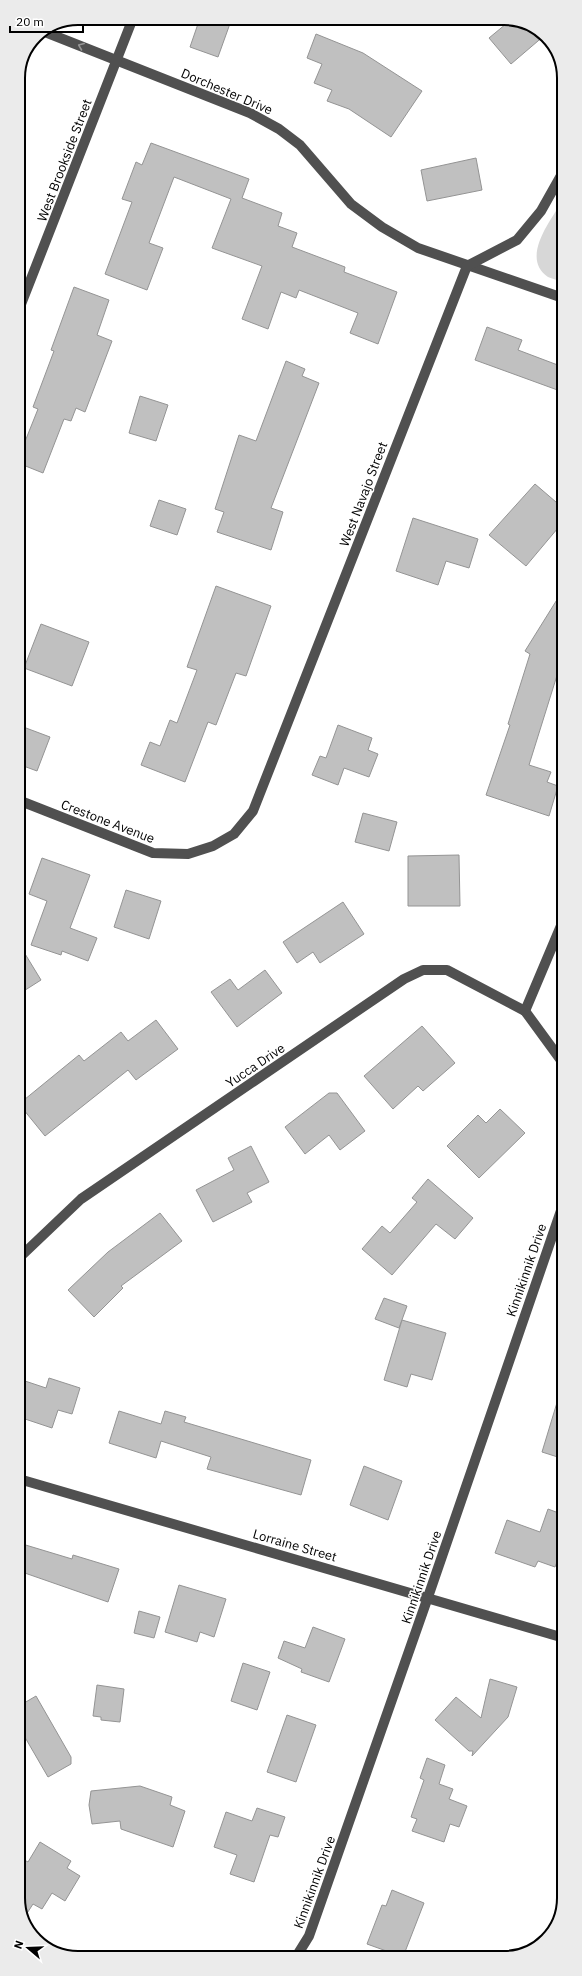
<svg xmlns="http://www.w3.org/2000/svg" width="582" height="1976" viewBox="0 0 582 1976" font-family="'IBM Plex Sans',sans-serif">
<rect width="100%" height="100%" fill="#fff"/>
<path fill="#d7d7d7" d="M 563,200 L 563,282 C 558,280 552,279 548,277 C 520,258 551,220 563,200 Z"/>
<g fill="#c0c0c0" stroke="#949494">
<path d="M 200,18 L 232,18 L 218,57 L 190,47 Z"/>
<path d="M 512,19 L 545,35 L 511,64 L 489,38 Z"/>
<path d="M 316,34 L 363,53 L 422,91 L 391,137 L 349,109 L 327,101 L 332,90 L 314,83 L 322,64 L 307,58 Z"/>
<path d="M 151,143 L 249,179 L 242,198 L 282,213 L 278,226 L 297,233 L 292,247 L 345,267 L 344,272 L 397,292 L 378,344 L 350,333 L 358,313 L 299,290 L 296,298 L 281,292 L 268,329 L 242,319 L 262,266 L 212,248 L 231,199 L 174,177 L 149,243 L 163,248 L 147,290 L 105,274 L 132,202 L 122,199 L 136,162 L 142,165 Z"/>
<path d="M 476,158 L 482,190 L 427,201 L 421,170 Z"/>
<path d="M 74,287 L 109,300 L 97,335 L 112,341 L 85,412 L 76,408 L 71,421 L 64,419 L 43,473 L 18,463 L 18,459 L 38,409 L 33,407 L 54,351 L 51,350 Z"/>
<path d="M 487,327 L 522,340 L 518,350 L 563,367 L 563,392 L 475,360 Z"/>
<path d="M 286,361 L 305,369 L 302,376 L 319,383 L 271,508 L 283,512 L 271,550 L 217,532 L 224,512 L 215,509 L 239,435 L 256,441 Z"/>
<path d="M 140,396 L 168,405 L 156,441 L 129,433 Z"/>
<path d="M 535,484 L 563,508 L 563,522 L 526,566 L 489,535 Z"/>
<path d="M 159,500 L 186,509 L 177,535 L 150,526 Z"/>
<path d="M 413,518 L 478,539 L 469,568 L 446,561 L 438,585 L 396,571 Z"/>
<path d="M 216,586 L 271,606 L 246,676 L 236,673 L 216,725 L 208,722 L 185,782 L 141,765 L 150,742 L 160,746 L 170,720 L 177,723 L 197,670 L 187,667 Z"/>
<path d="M 563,590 L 563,663 L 559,669 L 529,765 L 551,772 L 547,782 L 558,786 L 549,816 L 486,795 L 510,725 L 508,724 L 530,654 L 525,651 Z"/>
<path d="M 41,624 L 89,642 L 72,686 L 24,668 Z"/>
<path d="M 18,725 L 50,737 L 37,771 L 18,764 Z"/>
<path d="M 338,725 L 372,738 L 368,750 L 378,754 L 369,777 L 344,768 L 338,785 L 312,775 L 320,756 L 326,758 Z"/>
<path d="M 363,813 L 397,822 L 389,851 L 355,842 Z"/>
<path d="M 459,855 L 460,906 L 408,906 L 408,856 Z"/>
<path d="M 42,858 L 90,875 L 70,928 L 97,938 L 88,961 L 62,951 L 61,955 L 31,945 L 47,901 L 29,894 Z"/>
<path d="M 126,890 L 161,901 L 149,939 L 114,927 Z"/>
<path d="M 343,902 L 364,934 L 320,963 L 313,952 L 297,963 L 283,942 Z"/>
<path d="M 19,944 L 41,980 L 19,994 Z"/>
<path d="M 265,970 L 282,993 L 237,1027 L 211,992 L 230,979 L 238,990 Z"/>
<path d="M 156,1020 L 178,1049 L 136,1080 L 128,1070 L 45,1136 L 19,1104 L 79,1055 L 84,1061 L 121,1032 L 128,1041 Z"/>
<path d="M 422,1026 L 455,1063 L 423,1091 L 418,1086 L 393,1109 L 364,1076 Z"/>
<path d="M 329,1093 L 337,1093 L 365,1131 L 340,1150 L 329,1135 L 305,1154 L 285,1127 Z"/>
<path d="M 500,1109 L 525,1133 L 479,1178 L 447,1146 L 478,1115 L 486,1123 Z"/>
<path d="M 251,1146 L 269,1182 L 247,1193 L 252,1202 L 213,1222 L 196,1190 L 234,1170 L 228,1158 Z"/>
<path d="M 428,1179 L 473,1218 L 455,1239 L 436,1224 L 392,1275 L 362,1249 L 382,1226 L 390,1233 L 417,1202 L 412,1198 Z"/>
<path d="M 160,1213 L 182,1241 L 121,1286 L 123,1288 L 94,1317 L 68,1290 L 108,1252 Z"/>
<path d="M 384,1298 L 407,1306 L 399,1328 L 375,1319 Z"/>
<path d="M 402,1320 L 446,1333 L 432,1380 L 411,1374 L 407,1387 L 384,1380 Z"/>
<path d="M 49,1378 L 80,1388 L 72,1414 L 58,1410 L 52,1428 L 19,1417 L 19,1379 L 46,1388 Z"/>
<path d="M 559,1396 L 564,1397 L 564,1459 L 542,1452 Z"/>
<path d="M 119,1411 L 161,1424 L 165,1411 L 186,1417 L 184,1422 L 311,1460 L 301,1495 L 207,1469 L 211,1457 L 161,1441 L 156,1458 L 109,1443 Z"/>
<path d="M 364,1466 L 402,1481 L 388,1520 L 350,1505 Z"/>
<path d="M 548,1509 L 564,1515 L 564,1544 L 555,1567 L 538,1561 L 535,1567 L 495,1553 L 507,1520 L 540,1532 Z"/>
<path d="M 19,1543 L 72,1559 L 73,1555 L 119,1569 L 108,1602 L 19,1571 Z"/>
<path d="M 179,1585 L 226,1599 L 214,1637 L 200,1632 L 197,1642 L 165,1632 Z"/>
<path d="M 139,1611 L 160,1617 L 154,1638 L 134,1633 Z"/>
<path d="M 313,1627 L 345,1639 L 329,1682 L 301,1672 L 302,1669 L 278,1658 L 284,1641 L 305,1648 Z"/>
<path d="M 243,1663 L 270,1672 L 257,1710 L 231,1701 Z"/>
<path d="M 490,1679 L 517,1687 L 508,1717 L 472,1756 L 473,1751 L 469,1751 L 435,1720 L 456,1697 L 481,1718 Z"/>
<path d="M 97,1685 L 124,1689 L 120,1722 L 101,1720 L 101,1717 L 93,1716 Z"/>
<path d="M 36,1696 L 71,1757 L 71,1764 L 48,1777 L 19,1727 L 19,1706 Z"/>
<path d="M 287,1715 L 316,1725 L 296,1782 L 267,1772 Z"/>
<path d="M 427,1758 L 445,1765 L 439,1784 L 453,1789 L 449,1799 L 467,1806 L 459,1827 L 450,1824 L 444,1842 L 412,1831 L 417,1819 L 411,1817 L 424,1780 L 420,1778 Z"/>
<path d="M 140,1786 L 172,1797 L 170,1805 L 185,1811 L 173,1847 L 121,1829 L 120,1821 L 92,1824 L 89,1805 L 91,1791 Z"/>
<path d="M 257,1808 L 285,1817 L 278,1837 L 270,1835 L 254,1882 L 230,1874 L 237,1855 L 214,1847 L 226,1812 L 252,1821 Z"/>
<path d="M 40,1842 L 71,1861 L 67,1868 L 80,1876 L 65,1901 L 52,1893 L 42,1909 L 33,1904 L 24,1918 L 19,1910 L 19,1857 L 28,1862 Z"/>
<path d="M 392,1890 L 424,1903 L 403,1957 L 367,1944 L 382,1905 L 386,1906 Z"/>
</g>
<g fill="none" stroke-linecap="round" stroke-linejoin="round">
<g stroke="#505050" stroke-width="10">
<path d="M 45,32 L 250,113 L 279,129 L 300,145 L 351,204 L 382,227 L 418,248 L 563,298"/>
<path d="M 18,312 L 133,18"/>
<path d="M 18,800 L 153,853 L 188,854 L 213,846 L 234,834 L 253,811 L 467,266 L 517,240 L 541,211 L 563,172"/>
<path d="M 525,1011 L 563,921"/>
<path d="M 19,1258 L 81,1199 L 404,979 L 423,970 L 447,970 L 525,1011 L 563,1063"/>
<path d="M 19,1479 L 564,1638"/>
<path d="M 296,1957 L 309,1936 L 428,1597 L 564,1202"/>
</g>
</g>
<defs><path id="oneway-chevron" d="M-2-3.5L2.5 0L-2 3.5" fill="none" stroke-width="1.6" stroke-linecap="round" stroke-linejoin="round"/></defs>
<use stroke="#969696" href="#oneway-chevron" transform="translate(81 46) rotate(-158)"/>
<g text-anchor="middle" stroke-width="3" stroke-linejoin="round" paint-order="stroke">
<g font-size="13" fill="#000" stroke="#fff">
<text transform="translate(227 91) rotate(23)" y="5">Dorchester Drive</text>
<text transform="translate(64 160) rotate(-69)" y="5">West Brookside Street</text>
<text transform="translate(363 494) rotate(-69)" y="5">West Navajo Street</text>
<text transform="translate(108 821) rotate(21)" y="5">Crestone Avenue</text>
<text transform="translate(255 1065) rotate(-34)" y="5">Yucca Drive</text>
<text transform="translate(526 1270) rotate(-71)" y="5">Kinnikinnik Drive</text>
<text transform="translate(295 1545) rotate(16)" y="5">Lorraine Street</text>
<text transform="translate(421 1577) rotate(-71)" y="5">Kinnikinnik Drive</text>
<text transform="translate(314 1882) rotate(-70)" y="5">Kinnikinnik Drive</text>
</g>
</g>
<path d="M0 0H582V1976H0ZM78 25H504A53 53 0 0 1 557 78V1898A53 53 0 0 1 504 1951H78A53 53 0 0 1 25 1898V78A53 53 0 0 1 78 25Z" fill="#ebebeb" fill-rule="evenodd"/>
<path fill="none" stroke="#000" stroke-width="2" d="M78 25H504A53 53 0 0 1 557 78V1898A53 53 0 0 1 504 1951H78A53 53 0 0 1 25 1898V78A53 53 0 0 1 78 25Z"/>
<g transform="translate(28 1948) rotate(289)" stroke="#ffffff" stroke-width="3" paint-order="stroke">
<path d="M0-3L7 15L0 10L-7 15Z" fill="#000000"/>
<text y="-6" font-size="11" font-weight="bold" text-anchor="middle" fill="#000000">N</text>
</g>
<path d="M10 26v6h73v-6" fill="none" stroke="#000000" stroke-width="2"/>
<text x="16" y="26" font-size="12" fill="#000000" stroke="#ffffff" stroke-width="3" paint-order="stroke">20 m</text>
</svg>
